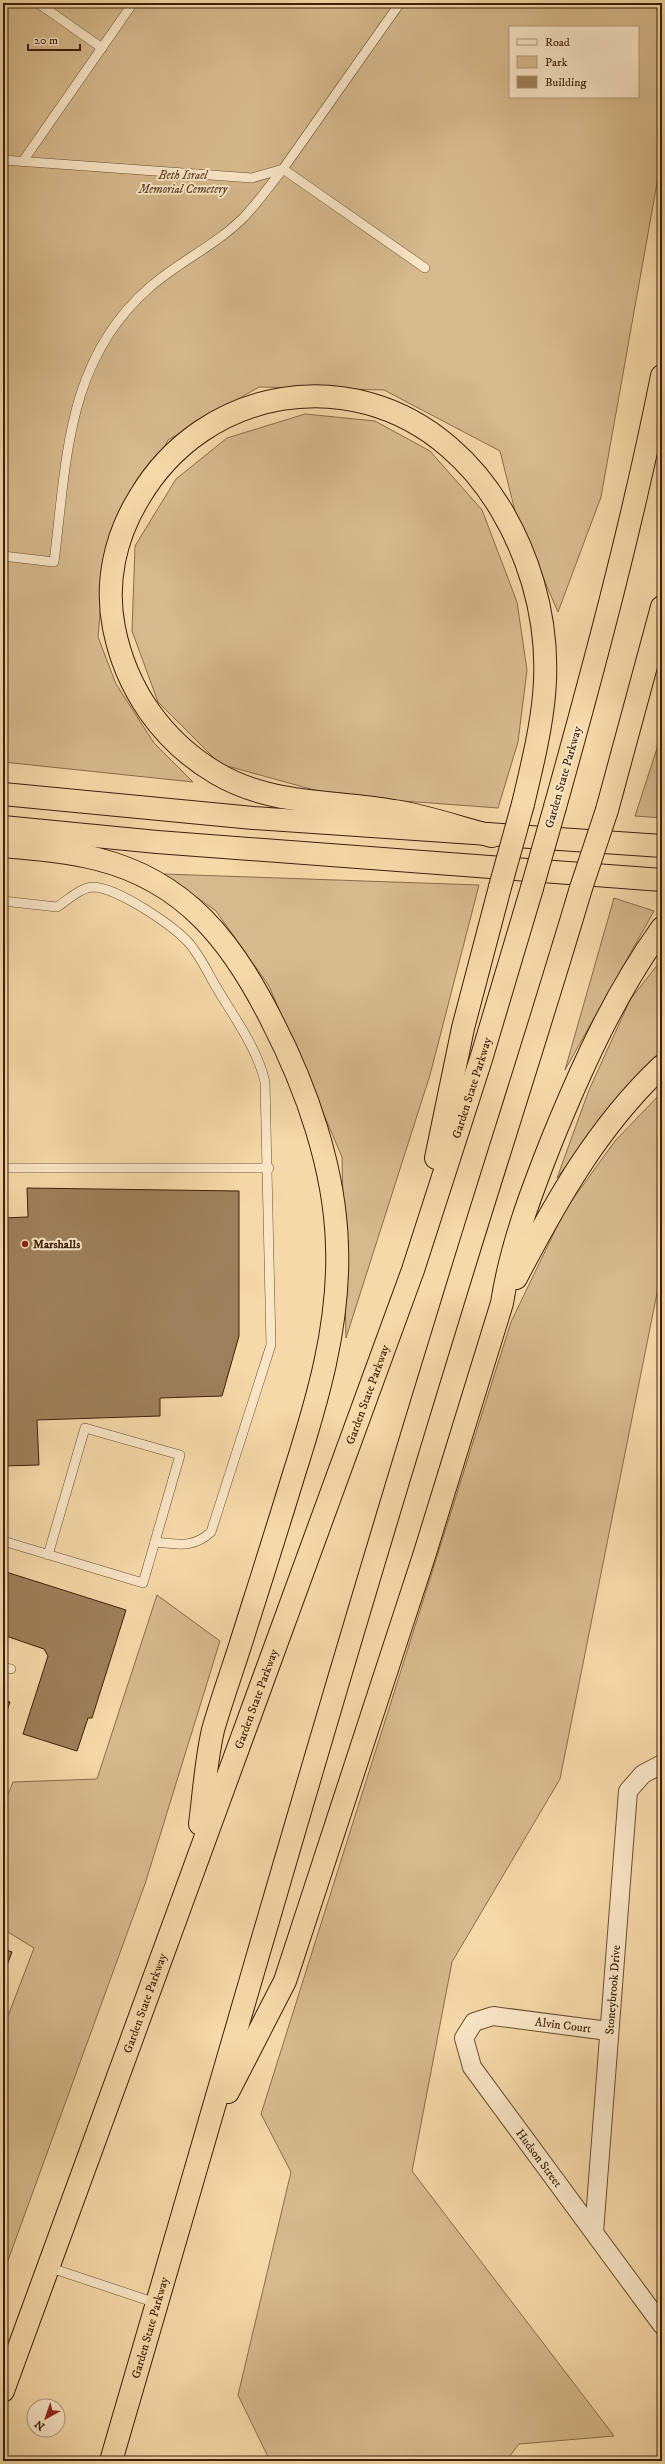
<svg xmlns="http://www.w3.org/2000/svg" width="665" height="2464" viewBox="0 0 665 2464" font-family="'IM FELL DW Pica',serif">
<rect width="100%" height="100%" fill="#f6d9a9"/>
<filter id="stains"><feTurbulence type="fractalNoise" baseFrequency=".005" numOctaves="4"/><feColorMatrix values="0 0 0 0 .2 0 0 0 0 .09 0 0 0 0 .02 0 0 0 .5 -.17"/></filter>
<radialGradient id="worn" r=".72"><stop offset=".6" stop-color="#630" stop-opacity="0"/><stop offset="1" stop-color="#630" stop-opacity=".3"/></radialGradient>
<g fill="#d6ba8d" stroke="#896d4a" fill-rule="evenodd">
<path d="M 3,3 L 662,3 L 662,155 L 601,497 L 558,612 L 516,515 L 500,451 L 384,390 L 259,387 L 168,440 L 104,568 L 98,637 L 116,684 L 154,743 L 193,782 L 3,762 ZM 510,27 L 638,27 L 638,97 L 510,97 Z"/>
<path d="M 305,414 L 375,421 L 430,451 L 482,510 L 517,602 L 527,670 L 518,742 L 498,808 L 336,796 L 220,764 L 158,702 L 132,631 L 135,546 L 176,479 L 227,438 Z"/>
<path d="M 662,733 L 662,818 L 635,816 Z"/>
<path d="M 164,874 L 479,885 L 430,1075 L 346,1338 L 342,1157 L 269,986 L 216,911 Z"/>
<path d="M 614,898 L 654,911 L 565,1070 Z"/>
<path d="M 662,959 L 662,1055 L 620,1095 L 557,1178 L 589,1090 L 630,1000 Z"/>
<path d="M 662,1092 L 662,1268 L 560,1779 L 452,1962 L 412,2171 L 614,2436 L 519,2444 L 506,2461 L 270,2461 L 238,2395 L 291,2172 L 261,2114 L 511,1322 L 565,1210 L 615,1141 Z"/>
<path d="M 157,1595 L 220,1641 L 145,1884 L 3,2274 L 3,2029 L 34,1948 L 3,1929 L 3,1807 L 13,1782 L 97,1779 Z"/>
</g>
<g fill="#9d805b" stroke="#3c2007">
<path d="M 27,1188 L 239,1191 L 239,1336 L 222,1396 L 160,1398 L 160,1416 L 37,1420 L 39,1465 L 3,1466 L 3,1218 L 28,1217 Z"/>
<path d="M 3,1571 L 126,1610 L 92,1718 L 88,1718 L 77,1751 L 23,1734 L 48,1656 L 44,1649 L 3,1635 Z"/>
<path d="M 3,1700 L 10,1702 L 3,1722 Z"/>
<path d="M 3,1949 L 12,1952 L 3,1976 Z"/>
</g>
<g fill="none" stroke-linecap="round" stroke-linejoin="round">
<defs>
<g id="service">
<path d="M 38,3 L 102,48"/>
<path d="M 3,160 L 252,178 L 283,169 L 400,3"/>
<path d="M 23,161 L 133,3"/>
<path d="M 3,556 L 54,562 C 67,459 66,360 150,287 C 180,261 218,244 245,216 C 259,201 271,184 283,169 L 425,268"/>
<path d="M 3,901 L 57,907 C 68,900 81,887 94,887 C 119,889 171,924 188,942 C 199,954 207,971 215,985 C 233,1016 257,1047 265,1082 L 271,1345 L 211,1532 C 192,1549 178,1544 155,1542"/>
<path d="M 3,1168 L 269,1168"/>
<path d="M 3,1541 L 143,1583 L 180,1455 L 85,1428 L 48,1555"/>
<path d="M 3,1667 L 11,1669"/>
<path d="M 48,2267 L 156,2303"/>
</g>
<g id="minor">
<path id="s1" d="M 608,2031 L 493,2016 L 474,2022 L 464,2038 L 472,2067 L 662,2325"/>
<path id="s2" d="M 594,2232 L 628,1791 L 643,1774 L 662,1764"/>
</g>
<g id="trunk">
<path d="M 3,794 L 253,818 L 662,846"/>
<path d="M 3,827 L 157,842 L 662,880"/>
</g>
<g id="motorway">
<path d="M 555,807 C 595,664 633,521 662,376"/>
<path d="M 607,810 L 662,607"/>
<path d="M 492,836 C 460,828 427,816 394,811 C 334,800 271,806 216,773 C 162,741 126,689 114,628 C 105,583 115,537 139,498 C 204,387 351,362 449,447 C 490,482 518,532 533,583 C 557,665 542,724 523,804"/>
<path d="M 3,846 C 34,849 66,851 97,859 C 186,881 233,943 272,1021 C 307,1089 335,1169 337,1246 C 340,1325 317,1402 293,1477 C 276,1533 258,1589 240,1646 C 231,1674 221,1702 213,1730 C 206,1760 204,1793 200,1824"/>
<path d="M 436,1158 L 463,1028 L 500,887"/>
<path d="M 516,1278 C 556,1201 598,1126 662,1066"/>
<path d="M 228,2092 L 285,1981 L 424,1556 L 502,1303 C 511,1245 532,1190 554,1135 C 584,1062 616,992 662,928"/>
<path id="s3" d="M 3,2391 L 413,1270 L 482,1056 L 532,888"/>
<path id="s4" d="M 111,2461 C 222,2081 330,1700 447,1321 C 491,1176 538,1033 581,888"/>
</g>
</defs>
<use href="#service" stroke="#6a4e30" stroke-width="10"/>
<use href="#minor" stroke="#6a4e30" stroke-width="20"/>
<use href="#trunk" stroke="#3c2007" stroke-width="24"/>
<use href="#motorway" stroke="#3c2007" stroke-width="24"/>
<use href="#service" stroke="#f9e6c7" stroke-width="9"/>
<use href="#minor" stroke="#f9e6c7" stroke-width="18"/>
<use href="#trunk" stroke="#f6d9a9" stroke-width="22"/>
<use href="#motorway" stroke="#f6d9a9" stroke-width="22"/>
<defs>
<g id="motorway-bridge">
<path d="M 500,887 L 523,804"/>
<path d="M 532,888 L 555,807"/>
<path d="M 581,888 L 607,810"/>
</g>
</defs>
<use href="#motorway-bridge" stroke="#3c2007" stroke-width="24" stroke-linecap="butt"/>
<use href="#motorway-bridge" stroke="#f6d9a9" stroke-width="22"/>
</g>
<circle fill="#8f2418" stroke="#f9e6c7" stroke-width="1.5" cx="25" cy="1244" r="4"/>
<g text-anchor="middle" stroke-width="4" stroke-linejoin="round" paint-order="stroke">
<g font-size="12" font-style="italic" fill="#624628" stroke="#f9e6c7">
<text x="183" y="179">Beth Israel<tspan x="183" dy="14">Memorial Cemetery</tspan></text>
</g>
<g font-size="12" fill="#3c2007" stroke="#f9e6c7">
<text transform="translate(563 777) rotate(-74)" y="4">Garden State Parkway</text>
<text dy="4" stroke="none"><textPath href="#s3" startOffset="1385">Garden State Parkway</textPath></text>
<text dy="4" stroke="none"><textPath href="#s3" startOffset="1061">Garden State Parkway</textPath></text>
<text dy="4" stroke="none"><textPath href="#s3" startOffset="737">Garden State Parkway</textPath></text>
<text dy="4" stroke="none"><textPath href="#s2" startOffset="243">Stoneybrook Drive</textPath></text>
<text dy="4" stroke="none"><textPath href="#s3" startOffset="413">Garden State Parkway</textPath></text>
<text transform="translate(563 2025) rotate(7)" y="4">Alvin Court</text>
<text dy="4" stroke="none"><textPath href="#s1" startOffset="298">Hudson Street</textPath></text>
<text dy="4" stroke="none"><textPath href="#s4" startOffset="139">Garden State Parkway</textPath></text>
</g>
<g font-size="12" font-weight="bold" fill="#3c2007" stroke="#f9e6c7" text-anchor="start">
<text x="33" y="1248">Marshalls</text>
</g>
</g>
<rect width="665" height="2464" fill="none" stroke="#f6d9a9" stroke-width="16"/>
<rect x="4" y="4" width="657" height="2456" fill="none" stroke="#3c2007" stroke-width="2"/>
<rect x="8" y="8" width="649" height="2448" fill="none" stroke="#3c2007"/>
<rect x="509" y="26" width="130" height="72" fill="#f9e6c7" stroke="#ad977a"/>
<rect x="517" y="39" width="20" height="6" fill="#f9e6c7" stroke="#ad977a"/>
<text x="545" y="46" font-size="12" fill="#3c2007">Road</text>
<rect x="517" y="56" width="20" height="12" fill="#d6ba8d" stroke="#ad977a"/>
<text x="545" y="66" font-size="12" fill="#3c2007">Park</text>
<rect x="517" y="76" width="20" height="12" fill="#9d805b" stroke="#ad977a"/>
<text x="545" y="86" font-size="12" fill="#3c2007">Building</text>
<g transform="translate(46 2418) rotate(220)"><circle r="19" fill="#f9e6c7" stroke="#ad977a"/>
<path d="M0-3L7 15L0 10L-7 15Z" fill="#8f2418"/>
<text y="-6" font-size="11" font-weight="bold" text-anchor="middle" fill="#3c2007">N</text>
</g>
<path d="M28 44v6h52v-6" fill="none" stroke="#3c2007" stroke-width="2"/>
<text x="34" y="44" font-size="12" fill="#3c2007" stroke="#f9e6c7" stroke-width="3" paint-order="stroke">20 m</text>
<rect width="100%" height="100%" filter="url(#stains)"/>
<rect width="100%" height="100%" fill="url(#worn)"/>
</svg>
